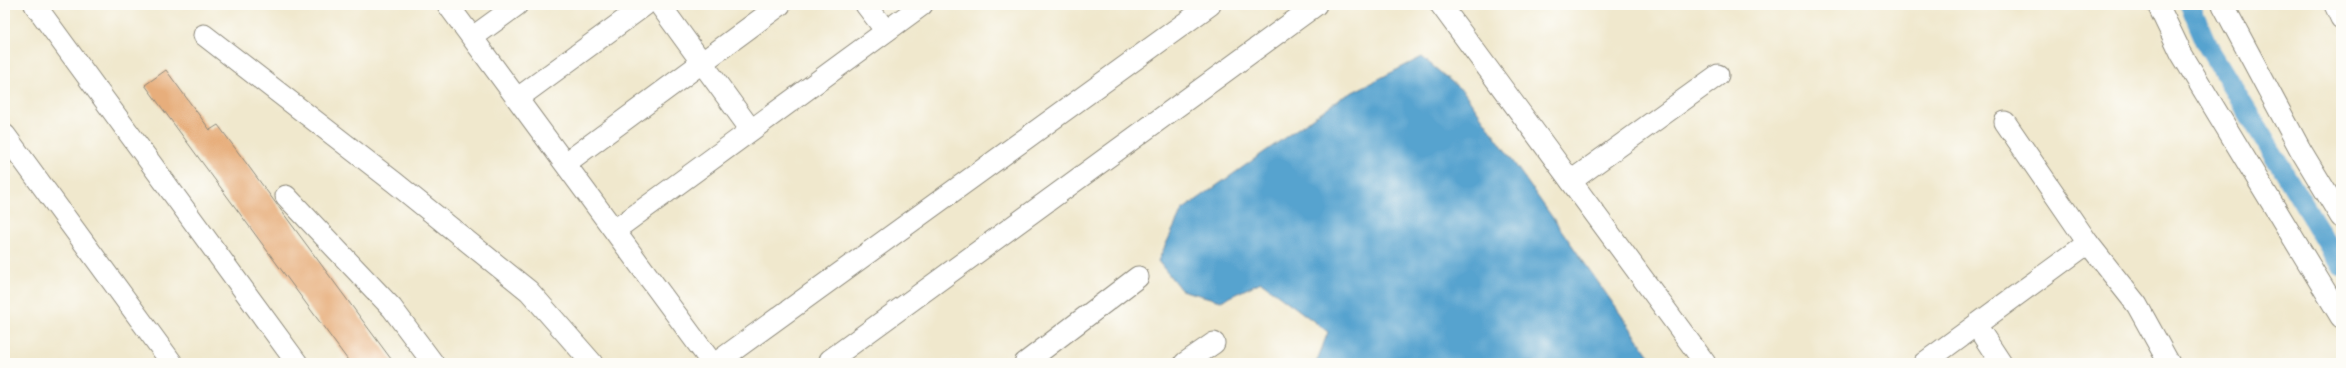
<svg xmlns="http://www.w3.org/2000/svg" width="2346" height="368" viewBox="0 0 2346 368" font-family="'Architects Daughter',sans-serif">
<rect width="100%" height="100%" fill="#fdfcf7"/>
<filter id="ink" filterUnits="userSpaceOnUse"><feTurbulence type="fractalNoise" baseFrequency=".025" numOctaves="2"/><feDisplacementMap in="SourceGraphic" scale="8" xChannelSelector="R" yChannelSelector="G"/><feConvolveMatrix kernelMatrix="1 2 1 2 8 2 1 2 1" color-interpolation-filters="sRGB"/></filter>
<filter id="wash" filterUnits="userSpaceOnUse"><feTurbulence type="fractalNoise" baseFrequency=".012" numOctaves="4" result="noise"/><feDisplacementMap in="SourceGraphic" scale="16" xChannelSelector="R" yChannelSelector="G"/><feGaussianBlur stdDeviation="0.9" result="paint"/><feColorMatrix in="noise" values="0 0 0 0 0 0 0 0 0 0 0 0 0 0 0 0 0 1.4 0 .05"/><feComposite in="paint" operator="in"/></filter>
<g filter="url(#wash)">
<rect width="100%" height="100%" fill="#f0e8cd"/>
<path fill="#57a3cf" stroke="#41677d" d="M 1422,57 L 1464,92 L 1655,363 L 1316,363 L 1328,332 L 1261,282 L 1221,301 L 1181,290 L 1158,261 L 1182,210 L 1341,98 Z"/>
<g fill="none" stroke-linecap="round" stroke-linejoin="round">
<path stroke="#57a3cf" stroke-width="20" d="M 2190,5 L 2208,47 L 2341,266"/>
</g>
<g id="blocks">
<path fill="#e7ae7c" d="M 166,70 L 210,130 L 218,125 L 394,363 L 350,363 L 145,85 Z"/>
</g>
</g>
<g filter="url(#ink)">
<use href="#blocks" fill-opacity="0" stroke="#8e8a7c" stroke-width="1"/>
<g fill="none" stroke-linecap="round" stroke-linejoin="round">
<defs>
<g id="minor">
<path d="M 35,5 L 297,363"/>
<path d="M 448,5 L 712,363"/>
<path d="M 660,5 L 751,130"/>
<path d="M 866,5 L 886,31"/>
<path d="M 1441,5 L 1705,363"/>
<path d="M 2158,5 L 2181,53 L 2341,317"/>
<path d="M 2223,5 L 2300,149 L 2341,217"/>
<path d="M 2335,5 L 2341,18"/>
<path d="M 204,35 L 394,182 L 529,291 L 592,363"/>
<path d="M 473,37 L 517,5"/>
<path d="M 518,98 L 645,5"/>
<path d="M 2005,122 L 2088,243 L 2137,305 L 2169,363"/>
<path d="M 5,135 L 172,363"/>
<path d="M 566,163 L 780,5"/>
<path d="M 1571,181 L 1718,75"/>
<path d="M 286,196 L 392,308 L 433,363"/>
<path d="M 615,230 L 922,5"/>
<path d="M 1976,325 L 2001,363"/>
<path d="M 716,363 L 1210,5"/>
<path d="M 832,363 L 830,360 L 1316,5"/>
<path d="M 1025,363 L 1138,277"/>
<path d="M 1185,363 L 1214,343"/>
<path d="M 1924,363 L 2088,243"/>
</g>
</defs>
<use href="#minor" stroke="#8e8a7c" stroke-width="23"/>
<use href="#minor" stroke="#fff" stroke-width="21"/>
</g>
</g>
<rect width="2346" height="368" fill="none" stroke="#fdfcf7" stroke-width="20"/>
</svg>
